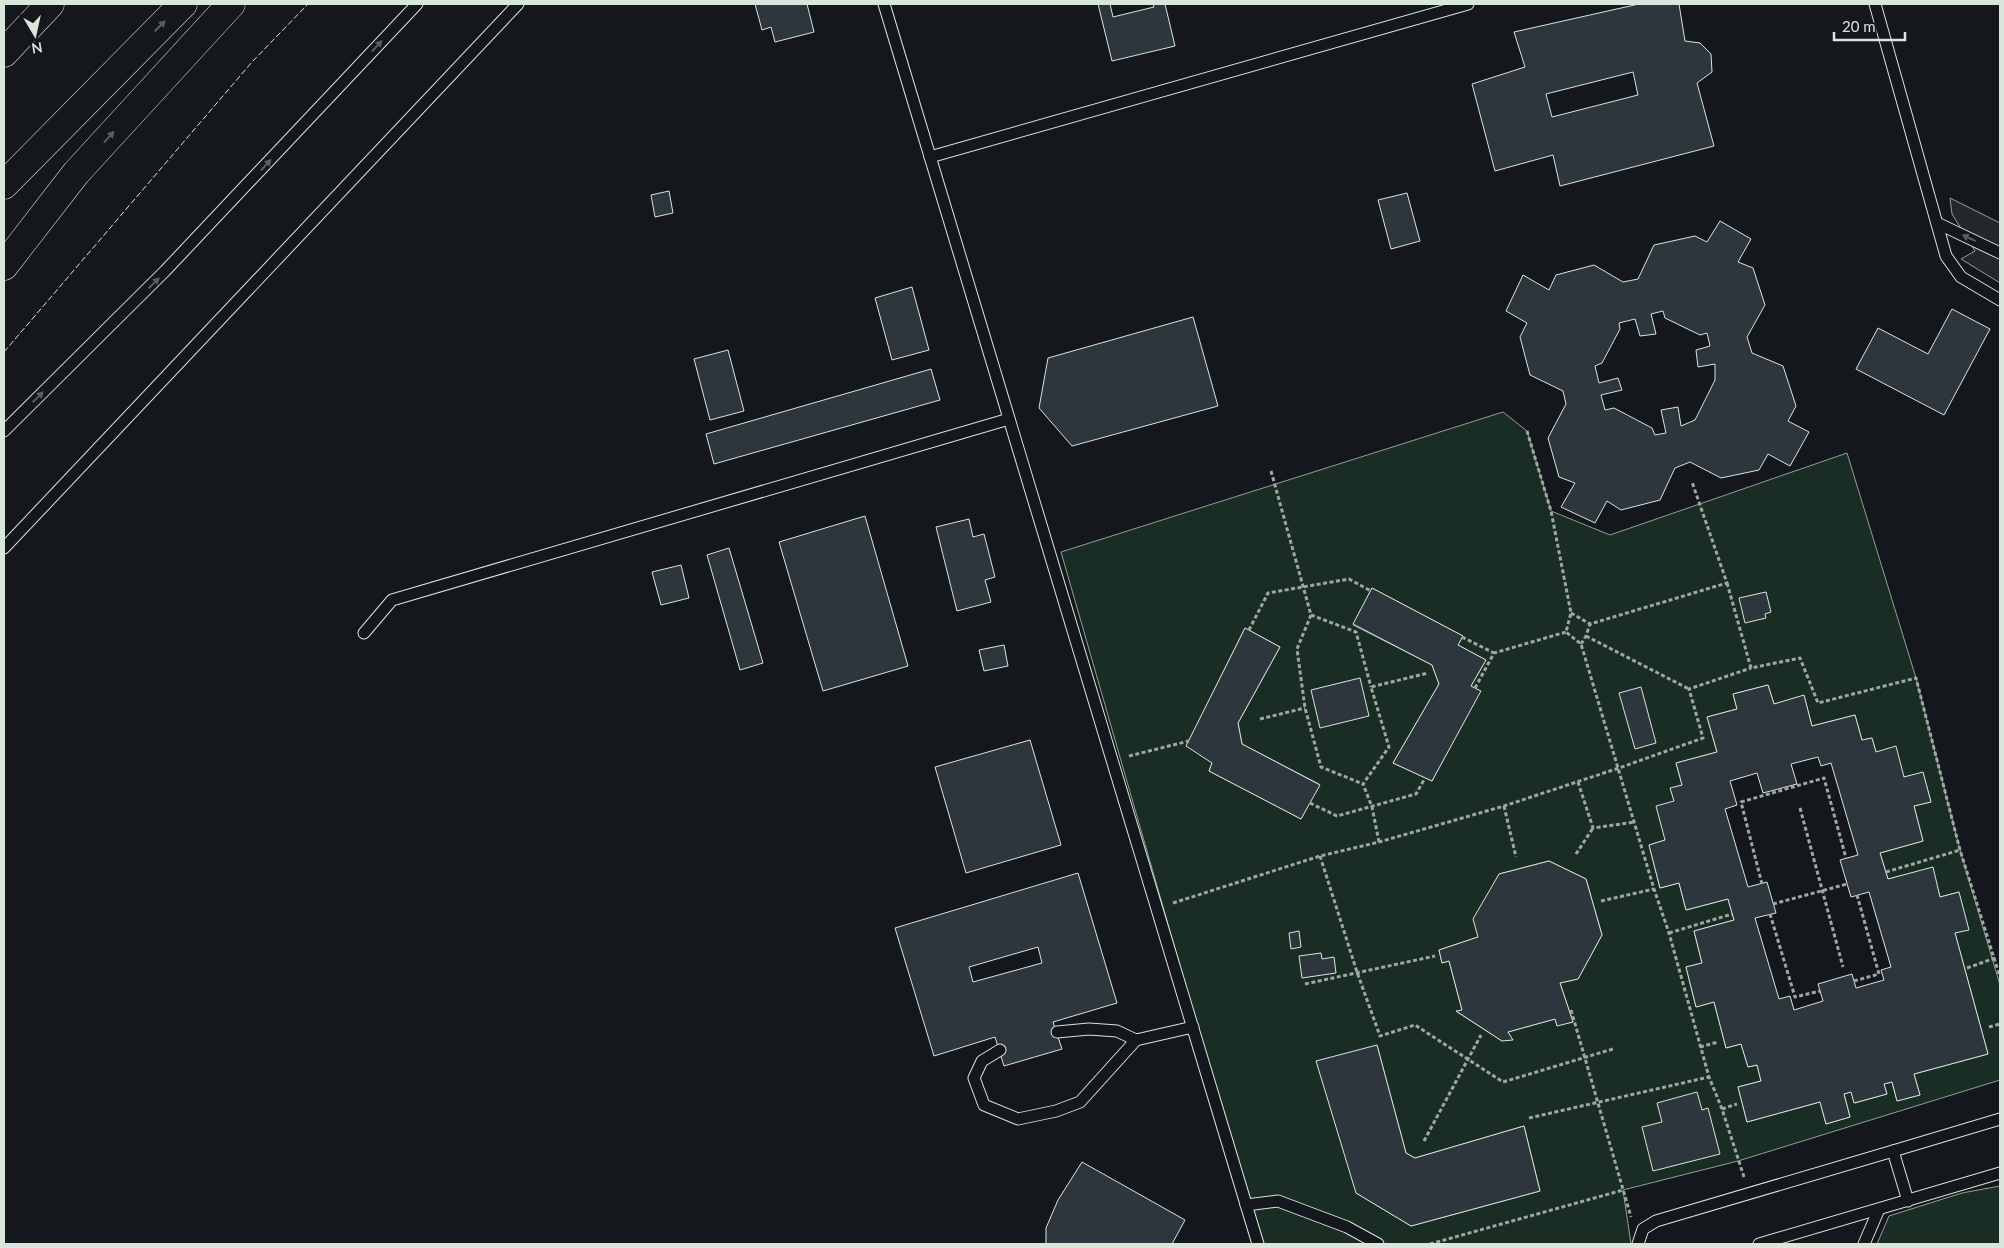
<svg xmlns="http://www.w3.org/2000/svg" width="2004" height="1248" viewBox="0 0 2004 1248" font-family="Lato,sans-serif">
<rect width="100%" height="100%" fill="#14181c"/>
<g fill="#1a2d24" stroke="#939e99" fill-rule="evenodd">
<path d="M 1503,412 L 1527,431 L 1551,511 L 1610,535 L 1847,453 L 1916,678 L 1960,850 L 2000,985 L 2000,1080 L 1738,1161 L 1623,1190 L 1631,1244 L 1260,1244 L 1061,552 ZM 1372,588 L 1463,636 L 1458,645 L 1486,660 L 1471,686 L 1480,691 L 1432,781 L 1393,763 L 1439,684 L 1432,665 L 1353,625 ZM 1245,628 L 1280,647 L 1238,723 L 1242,744 L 1319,784 L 1301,819 L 1209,771 L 1212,763 L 1189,741 ZM 1768,685 L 1774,704 L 1804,696 L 1812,726 L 1855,715 L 1862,740 L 1872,738 L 1876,752 L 1904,777 L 1923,773 L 1931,802 L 1914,806 L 1923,841 L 1880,853 L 1888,879 L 1932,868 L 1940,897 L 1959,892 L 1955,933 L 1988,1054 L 1914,1074 L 1920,1095 L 1897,1101 L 1892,1082 L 1884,1084 L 1887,1094 L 1855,1103 L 1851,1092 L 1844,1094 L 1850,1117 L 1826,1124 L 1820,1102 L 1747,1122 L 1738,1087 L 1761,1081 L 1757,1065 L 1748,1067 L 1741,1044 L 1726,1048 L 1714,1002 L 1696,1007 L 1686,967 L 1702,963 L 1694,931 L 1734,920 L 1728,899 L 1686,910 L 1679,883 L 1660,888 L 1649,845 L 1665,840 L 1674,801 L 1671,789 L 1682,785 L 1676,763 L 1717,752 L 1707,717 L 1737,709 L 1733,694 ZM 1549,861 L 1586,879 L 1602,935 L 1578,979 L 1560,983 L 1573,1022 L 1557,1025 L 1555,1019 L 1508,1032 L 1502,1041 L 1457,1012 L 1462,1010 L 1449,961 L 1442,963 L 1439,950 L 1478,937 L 1499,874 ZM 1377,1045 L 1406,1153 L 1415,1158 L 1524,1126 L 1540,1191 L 1411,1226 L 1356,1193 Z"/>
<path d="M 2000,1186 L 2000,1244 L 1877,1244 L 1889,1216 L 1962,1193 Z"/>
</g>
<path fill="#24282b" stroke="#939e99" d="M 1950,198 L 2000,223 L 2000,283 L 1961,259 L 1975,251 L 1952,214 Z"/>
<g fill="#2c363c" stroke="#d8e6dc" fill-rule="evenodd">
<path d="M 755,4 L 807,4 L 814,32 L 775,42 L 771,27 L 762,30 Z"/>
<path d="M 1098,4 L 1110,4 L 1113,17 L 1154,7 L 1153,4 L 1165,4 L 1175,46 L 1112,61 Z"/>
<path d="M 1639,4 L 1679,4 L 1685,41 L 1700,43 L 1711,54 L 1712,72 L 1697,83 L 1714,146 L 1560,186 L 1553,155 L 1495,171 L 1472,84 L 1525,67 L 1514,32 ZM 1633,72 L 1638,95 L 1552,117 L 1546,94 Z"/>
<path d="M 669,191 L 673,213 L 655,217 L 651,195 Z"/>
<path d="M 1407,193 L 1420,241 L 1391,249 L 1378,200 Z"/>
<path d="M 1720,221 L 1751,239 L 1738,262 L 1753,268 L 1765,305 L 1747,337 L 1752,353 L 1783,366 L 1796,406 L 1788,421 L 1809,432 L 1790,466 L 1768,454 L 1759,470 L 1721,478 L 1690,462 L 1675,468 L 1660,500 L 1621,510 L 1607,501 L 1595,523 L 1561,507 L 1575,483 L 1559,477 L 1548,438 L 1566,404 L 1563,391 L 1530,375 L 1520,337 L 1527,323 L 1506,311 L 1523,275 L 1549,290 L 1556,275 L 1594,265 L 1623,282 L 1638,279 L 1654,245 L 1695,236 L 1707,242 ZM 1663,311 L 1665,318 L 1700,335 L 1707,333 L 1710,346 L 1696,350 L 1698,367 L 1715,364 L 1715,380 L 1695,420 L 1681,426 L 1678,407 L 1661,410 L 1666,433 L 1655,435 L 1652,428 L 1614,408 L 1605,410 L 1601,395 L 1622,390 L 1618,378 L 1599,383 L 1595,366 L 1602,363 L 1620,329 L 1619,323 L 1635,319 L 1640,336 L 1656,334 L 1651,314 Z"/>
<path d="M 912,287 L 929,350 L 892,360 L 875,298 Z"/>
<path d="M 1952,309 L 1990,329 L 1944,415 L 1856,369 L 1878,328 L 1928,354 Z"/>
<path d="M 1193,317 L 1218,406 L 1072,446 L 1039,408 L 1048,358 Z"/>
<path d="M 728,350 L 744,411 L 710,420 L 694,359 Z"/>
<path d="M 931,369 L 940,400 L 714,464 L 706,434 Z"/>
<path d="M 865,516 L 908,666 L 823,691 L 779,542 Z"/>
<path d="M 969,519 L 973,537 L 984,534 L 995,577 L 985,580 L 991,602 L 957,611 L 936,527 Z"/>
<path d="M 729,548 L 763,663 L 740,670 L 707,555 Z"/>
<path d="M 681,565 L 689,598 L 661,605 L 652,572 Z"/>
<path d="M 1372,588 L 1463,636 L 1458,645 L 1486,660 L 1471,686 L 1481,691 L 1432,781 L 1393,763 L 1439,684 L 1432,665 L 1353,624 Z"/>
<path d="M 1766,592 L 1771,612 L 1765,614 L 1766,618 L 1745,623 L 1739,598 Z"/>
<path d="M 1245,628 L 1280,647 L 1238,723 L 1242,744 L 1320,785 L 1301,819 L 1209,771 L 1212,763 L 1186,746 Z"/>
<path d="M 1004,645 L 1008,666 L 984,671 L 979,650 Z"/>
<path d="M 1360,678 L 1369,716 L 1320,728 L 1311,690 Z"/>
<path d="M 1768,685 L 1774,704 L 1804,695 L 1812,726 L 1855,715 L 1862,740 L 1872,738 L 1876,752 L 1896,746 L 1904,777 L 1923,772 L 1931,802 L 1914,806 L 1923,841 L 1880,853 L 1888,879 L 1933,867 L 1940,897 L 1959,892 L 1969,930 L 1955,933 L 1988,1054 L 1914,1074 L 1920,1095 L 1897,1101 L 1892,1082 L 1884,1084 L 1887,1094 L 1854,1103 L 1851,1092 L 1844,1094 L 1850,1117 L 1826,1124 L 1820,1102 L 1747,1122 L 1738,1087 L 1761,1081 L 1757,1065 L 1748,1067 L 1741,1044 L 1726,1048 L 1714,1002 L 1696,1007 L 1686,967 L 1702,963 L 1694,931 L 1734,920 L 1728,899 L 1686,910 L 1679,883 L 1660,888 L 1649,845 L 1665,840 L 1656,806 L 1674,801 L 1670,788 L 1682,785 L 1676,763 L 1717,752 L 1707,717 L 1737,709 L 1733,694 ZM 1818,757 L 1821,766 L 1831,763 L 1858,855 L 1840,860 L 1851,897 L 1869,892 L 1891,967 L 1881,970 L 1884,980 L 1856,988 L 1852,974 L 1818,984 L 1823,1001 L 1794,1010 L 1790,996 L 1779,999 L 1755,918 L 1776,913 L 1767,882 L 1748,887 L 1725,809 L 1737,805 L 1730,781 L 1757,773 L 1763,793 L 1797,784 L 1791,764 Z"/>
<path d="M 1641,687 L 1656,743 L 1635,749 L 1619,693 Z"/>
<path d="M 1030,740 L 1061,845 L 966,873 L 935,767 Z"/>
<path d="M 1549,861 L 1586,879 L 1602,935 L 1578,979 L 1560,983 L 1573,1022 L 1557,1026 L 1555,1019 L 1508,1032 L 1513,1040 L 1502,1041 L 1456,1011 L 1462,1010 L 1449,961 L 1442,963 L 1439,950 L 1478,937 L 1473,919 L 1499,874 Z"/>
<path d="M 1078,873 L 1117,1003 L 1053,1022 L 1062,1049 L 1004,1066 L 995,1037 L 934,1056 L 895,928 ZM 1038,947 L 1042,963 L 973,982 L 969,967 Z"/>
<path d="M 1299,931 L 1301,947 L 1291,949 L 1289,933 Z"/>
<path d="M 1321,953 L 1322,959 L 1334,957 L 1336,973 L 1302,978 L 1299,956 Z"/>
<path d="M 1377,1045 L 1406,1153 L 1415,1158 L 1524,1126 L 1540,1191 L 1411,1226 L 1356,1193 L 1316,1061 Z"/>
<path d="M 1697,1092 L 1702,1110 L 1708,1108 L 1720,1154 L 1653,1171 L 1642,1127 L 1662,1122 L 1657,1103 Z"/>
<path d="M 1082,1162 L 1185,1220 L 1172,1244 L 1046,1244 L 1046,1228 L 1058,1200 Z"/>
</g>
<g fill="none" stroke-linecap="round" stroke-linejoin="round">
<defs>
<g id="lane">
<path d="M 884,4 L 1258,1244"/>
<path d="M 1875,4 L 1946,256 L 1961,277 L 2000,300"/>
<path d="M 930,157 L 1468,4"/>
<path d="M 1937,223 L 2000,253"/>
<path d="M 4,431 L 165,271 L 417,4"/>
<path d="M 4,548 L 518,4"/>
<path d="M 364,633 L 392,600 L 1009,419"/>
<path d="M 1057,1032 L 1089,1029 L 1117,1031 L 1136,1040 L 1193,1027"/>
<path d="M 1000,1050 L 982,1061 L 974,1078 L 984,1105 L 1018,1119 L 1056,1111 L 1080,1102 L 1136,1040"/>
<path d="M 1908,1201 L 1893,1151 L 2000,1119"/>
<path d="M 1246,1205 L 1278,1201 L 1347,1227 L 1378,1244"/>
<path d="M 1638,1244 L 1643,1229 L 1656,1221 L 1893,1151"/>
<path d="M 1759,1244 L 2000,1173"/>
<path d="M 1864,1244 L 1879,1209"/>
</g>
<g id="highway">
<path d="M 4,53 L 50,4"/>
<path d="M 4,185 L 183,4"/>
<path d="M 4,266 L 76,173 L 231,4"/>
</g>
</defs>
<use href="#lane" stroke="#d8e6dc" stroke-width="13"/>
<use href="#highway" stroke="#d8e6dc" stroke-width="29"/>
<g stroke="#9da8a2" stroke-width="3" stroke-dasharray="4 2.5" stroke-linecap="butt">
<path d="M 1527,431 L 1551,511 L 1571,613 L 1566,632 L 1581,644 L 1654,889 L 1669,933 L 1709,1077 L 1722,1109 L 1744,1177"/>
<path d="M 1271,471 L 1311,615 L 1297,649 L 1305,708 L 1321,767 L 1363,784"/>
<path d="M 1727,583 L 1751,668 L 1800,658 L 1818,703 L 1916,678 L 1960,850 L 2000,977"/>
<path d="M 1571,613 L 1590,624 L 1727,583 L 1692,482"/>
<path d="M 1311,615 L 1356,632 L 1371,687"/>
<path d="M 1249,630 L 1268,593 L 1349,579 L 1371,591"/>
<path d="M 1586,636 L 1689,689"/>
<path d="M 1462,637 L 1494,653"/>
<path d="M 1581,644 L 1586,636 L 1590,624"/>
<path d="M 1475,688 L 1494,653 L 1566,632"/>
<path d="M 1260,719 L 1305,708"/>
<path d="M 1129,756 L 1189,741"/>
<path d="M 1578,782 L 1593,828 L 1635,822"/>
<path d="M 1310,803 L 1337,816 L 1416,794 L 1425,778"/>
<path d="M 1504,806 L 1516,857"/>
<path d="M 1800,808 L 1843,967"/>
<path d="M 1379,842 L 1372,807 L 1363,784 L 1389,747 L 1371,687 L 1428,673"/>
<path d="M 1576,854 L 1593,828"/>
<path d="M 1320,856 L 1357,972 L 1380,1036 L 1415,1025 L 1503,1082 L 1613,1049"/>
<path d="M 1886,872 L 1960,850"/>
<path d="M 1762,884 L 1741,802 L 1824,778 L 1846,858"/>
<path d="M 1601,901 L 1654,889"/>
<path d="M 1173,903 L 1320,856 L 1379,842 L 1504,806 L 1619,768 L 1703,738 L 1689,689 L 1751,668"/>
<path d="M 1773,904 L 1847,884"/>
<path d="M 1770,914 L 1795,997 L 1820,991"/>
<path d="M 1669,933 L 1732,914"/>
<path d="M 1967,968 L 1995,958"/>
<path d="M 1854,981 L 1879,974 L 1857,895"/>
<path d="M 1305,984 L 1435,956"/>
<path d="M 1571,1010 L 1631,1217"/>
<path d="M 1989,1027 L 2000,1024"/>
<path d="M 1700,1047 L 1718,1042"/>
<path d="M 1722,1109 L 1737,1104"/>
<path d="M 1529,1118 L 1709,1077"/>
<path d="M 1424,1141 L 1481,1035"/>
<path d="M 1430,1244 L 1623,1190"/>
</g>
<use href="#lane" stroke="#14181c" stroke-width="11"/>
<use href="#highway" stroke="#14181c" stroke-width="28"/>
<path stroke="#d8e6dc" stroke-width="1" stroke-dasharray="6 2.5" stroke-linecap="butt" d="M 4,352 L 252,62 L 308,4"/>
</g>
<defs><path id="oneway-solid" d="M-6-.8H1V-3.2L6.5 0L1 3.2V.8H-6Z" transform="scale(1.25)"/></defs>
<g fill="#59605f">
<use href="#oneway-solid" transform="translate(160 26) rotate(-45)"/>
<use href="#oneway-solid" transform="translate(377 46) rotate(-47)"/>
<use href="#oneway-solid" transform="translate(109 137) rotate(-47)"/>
<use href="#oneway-solid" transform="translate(266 165) rotate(-47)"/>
<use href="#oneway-solid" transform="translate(1969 238) rotate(-155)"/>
<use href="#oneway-solid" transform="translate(154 283) rotate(-45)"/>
<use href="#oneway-solid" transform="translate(38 397) rotate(-45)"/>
</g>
<rect width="2004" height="1248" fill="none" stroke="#d8e6dc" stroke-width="10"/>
<g transform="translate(35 35) rotate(171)" stroke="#14181c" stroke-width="4" paint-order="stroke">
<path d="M0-4L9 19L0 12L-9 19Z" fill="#d8e6dc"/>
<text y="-8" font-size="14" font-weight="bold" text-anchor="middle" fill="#d8e6dc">N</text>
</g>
<path d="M1834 32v8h71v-8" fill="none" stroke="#d8e6dc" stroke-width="2.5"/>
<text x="1842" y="32" font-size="15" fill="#d8e6dc" stroke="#14181c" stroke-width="4" paint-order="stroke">20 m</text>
</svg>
